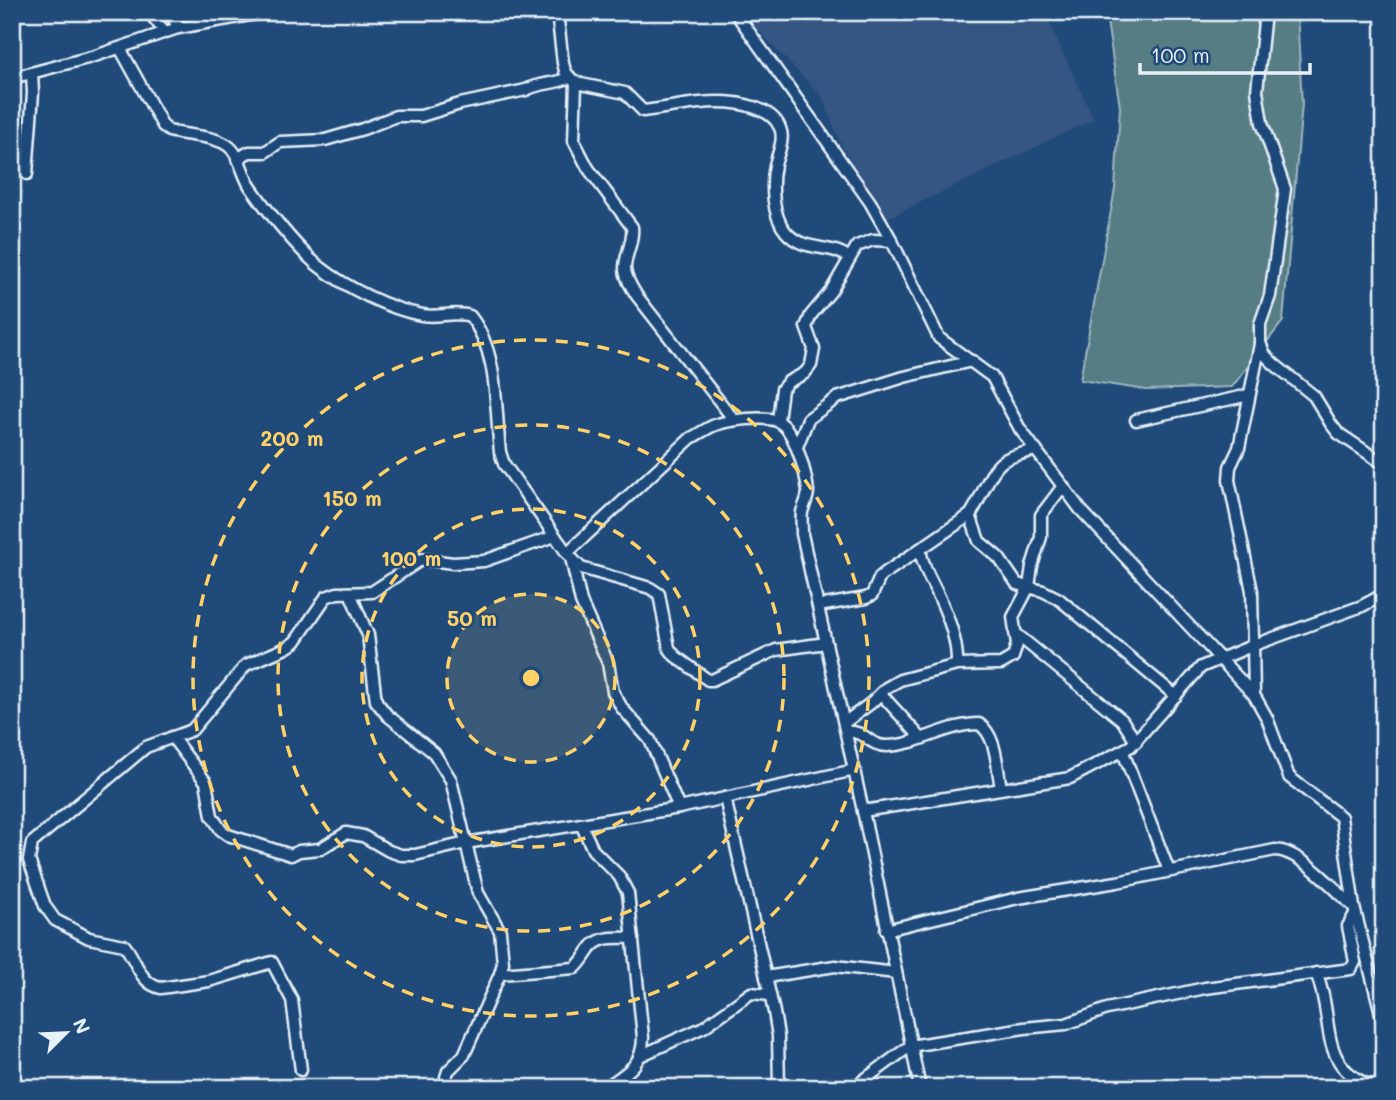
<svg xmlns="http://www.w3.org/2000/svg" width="1396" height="1100" viewBox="0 0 1396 1100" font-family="Mali,sans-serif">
<rect width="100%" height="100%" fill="#1f4a7a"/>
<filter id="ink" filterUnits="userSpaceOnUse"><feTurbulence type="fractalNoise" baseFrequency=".0143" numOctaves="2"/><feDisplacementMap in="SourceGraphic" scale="14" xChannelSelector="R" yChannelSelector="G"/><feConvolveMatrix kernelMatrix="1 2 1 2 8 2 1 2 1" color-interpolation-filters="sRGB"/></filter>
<g filter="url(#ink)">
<path fill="#355583" d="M 745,12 L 1044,12 L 1094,119 L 888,218 L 842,147 L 822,97 L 748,20 Z"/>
<path fill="#567d83" stroke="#9fb7be" stroke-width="2" d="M 1134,12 L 1297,12 L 1302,104 L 1283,321 L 1232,387 L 1146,390 L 1080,380 L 1115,189 L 1120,107 L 1107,21 Z"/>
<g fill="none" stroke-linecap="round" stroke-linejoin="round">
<defs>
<g id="street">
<path d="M 149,12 L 165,32"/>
<path d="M 171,12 L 178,28"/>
<path d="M 557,12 L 563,63 L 565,71 L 571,79 L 581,84 L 625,93 L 643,111 C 668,108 693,102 718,102 C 738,102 772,107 780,128 C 785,139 778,153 775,165 C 771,184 772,216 786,232 C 804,253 831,243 849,258"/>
<path d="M 735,12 L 870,202 L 892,241 L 939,338 L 992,377 L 1020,429 L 1080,509 L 1254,695 L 1267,718 L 1289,777 L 1341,817 L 1354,907 L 1384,1025"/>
<path d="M 1265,12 L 1257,91 L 1262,123 L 1285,189 L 1270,296 L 1260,324 L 1260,343 L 1265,355 L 1274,364 L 1314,396 L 1331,424 L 1338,433 L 1384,464"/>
<path d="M 120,48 L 163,126 L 169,131 C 187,136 211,135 227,145 C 240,153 242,174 250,186 C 265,208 300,252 320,267 C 347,288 389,309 422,315 C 438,318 455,311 470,316 C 499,352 495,408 500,452 L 504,464 L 567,553 L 581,568 L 650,588 L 659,594 L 669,648 L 675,656 L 708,680 L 712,680 L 776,650 L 826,643"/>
<path d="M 12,78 L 95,56 L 178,28 L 268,12"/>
<path d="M 576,83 L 574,141 L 588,168 L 632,227 C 634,242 625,254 625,268 C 625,278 632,288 637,296 L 734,420"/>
<path d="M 237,159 L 249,152 L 265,152 L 280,142 L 325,140 L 363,129 L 396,116 L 421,116 L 460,104 L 526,90 C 540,82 555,85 570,77"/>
<path d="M 27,174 L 33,93 L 32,73"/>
<path d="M 778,420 L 782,389 L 788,382 L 805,373 L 811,365 L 814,349 L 806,327 L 811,315 L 831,291 L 857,246 L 873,240 L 892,241"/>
<path d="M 1136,420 L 1249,395"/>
<path d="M 797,447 L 808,419 L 837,398 L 904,377 L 972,361"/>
<path d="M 970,515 L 979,541 L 999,558 L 1017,584 L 1043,591 L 1059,599 L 1176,696"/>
<path d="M 920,549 C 923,569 933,583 941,601 C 950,621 958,644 957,665"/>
<path d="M 567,553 L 691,438 C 699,434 707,428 715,425 C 728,420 767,415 779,422 C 795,430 806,474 808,491 C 808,499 804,505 802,512 C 801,519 802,526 802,534 L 863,811 L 920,1088"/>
<path d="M 571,558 L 581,602 L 608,663 L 613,692 L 622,708 L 650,740 L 679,808"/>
<path d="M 350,593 L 368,635 L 376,701 L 387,715 L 434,753 L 451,780 L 478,893 L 500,931 L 503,963 L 500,974 L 464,1055 L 448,1071 L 446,1077 L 446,1088"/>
<path d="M 818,606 L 866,598 L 872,595 L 880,577 L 885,573 L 970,515 C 981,500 989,471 1003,461 C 1012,455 1025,453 1036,450"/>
<path d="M 1015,633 L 1122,720 L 1136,742"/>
<path d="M 881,694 L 921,738"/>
<path d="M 1254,695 L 1252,591 L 1229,480 L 1230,467 L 1239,448 L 1260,344"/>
<path d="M 844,723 L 871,703 L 886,688 L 900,680 L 957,665 L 1001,664 L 1013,657 L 1017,644 L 1013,617 L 1029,587 L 1032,566 L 1041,537 L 1041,515 L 1063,486"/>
<path d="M 846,732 C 866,730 868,746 887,746 C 919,745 947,724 979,724 C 997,735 997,769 1001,788"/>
<path d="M 172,737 L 206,782 L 212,816 L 221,830 L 228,835 L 291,855 L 299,851 L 320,849 L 346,833 L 363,836 L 389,851 L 401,855 L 415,855 L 466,843 L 679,808 L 855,770"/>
<path d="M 1123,752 L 1169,871"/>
<path d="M 725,798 L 774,1012 L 778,1036 L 779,1088"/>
<path d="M 863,811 L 1070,778 L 1131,746 L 1201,667 L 1254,645 L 1362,606 L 1379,597 L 1384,592"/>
<path d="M 581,824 L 593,850 L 619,876 L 628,893 L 643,1037 C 643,1066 626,1073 605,1088"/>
<path d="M 886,930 L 1018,898 L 1117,882 L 1275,850 C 1301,851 1334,889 1353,906"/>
<path d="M 1316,973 C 1336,1019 1315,1065 1373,1087"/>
<path d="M 500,974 L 575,968 C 581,963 584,957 589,950 C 599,935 616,938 633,938"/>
<path d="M 766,977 L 835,966 L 896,973"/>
<path d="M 642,1055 L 704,1027 L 751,993 L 770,995"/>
<path d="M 301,1070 L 292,1000 L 272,962 L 209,981 L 161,988 C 139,984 136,958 124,945 L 89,938 L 55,920 L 45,906 L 29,860 L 32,843 L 146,747 L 192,730 L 246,665 L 286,648 L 295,642 L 326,597 L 337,593 L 372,592 L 422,559 L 453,563 L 484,561 L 555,536"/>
<path d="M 607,1086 L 636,1088"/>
<path d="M 853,1088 L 910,1046 L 1024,1028 L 1066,1024 L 1107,1009 L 1205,988 L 1351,969 L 1355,962 L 1348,926 L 1355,914"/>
</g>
<path id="secondary" d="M 1368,1088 L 1384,1084"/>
</defs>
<use href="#street" stroke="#e8f1f8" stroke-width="15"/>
<use href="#secondary" stroke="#e8f1f8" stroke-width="19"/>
<use href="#street" stroke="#1f4a7a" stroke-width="10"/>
<use href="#secondary" stroke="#1f4a7a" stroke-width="14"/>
</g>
</g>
<circle cx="531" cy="678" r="84" fill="#ffd166" fill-opacity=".12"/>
<g fill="none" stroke="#ffd166" stroke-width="3.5" stroke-dasharray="12 9">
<circle cx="531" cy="678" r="84"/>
<circle cx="531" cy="678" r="169"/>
<circle cx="531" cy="678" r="253"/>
<circle cx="531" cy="678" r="338"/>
</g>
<circle cx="531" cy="678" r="10" fill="#ffd166" stroke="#1f4a7a" stroke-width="3.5"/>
<g font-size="21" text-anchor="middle" font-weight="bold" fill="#ffd166" stroke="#1f4a7a" stroke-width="5" stroke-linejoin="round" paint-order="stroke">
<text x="292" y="446">200 m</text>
<text x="352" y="506">150 m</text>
<text x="411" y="566">100 m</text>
<text x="472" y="626">50 m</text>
</g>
<rect width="1396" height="1100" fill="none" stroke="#1f4a7a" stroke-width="42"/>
<rect x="21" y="21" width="1354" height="1058" fill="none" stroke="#e8f1f8" stroke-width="2.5" filter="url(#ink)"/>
<g transform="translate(66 1033) rotate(66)" stroke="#1f4a7a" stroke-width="5" paint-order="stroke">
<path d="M0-5L12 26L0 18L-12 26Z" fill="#e8f1f8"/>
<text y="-10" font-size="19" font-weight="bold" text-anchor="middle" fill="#e8f1f8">N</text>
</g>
<path d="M1140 63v10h170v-10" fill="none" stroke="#e8f1f8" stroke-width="3.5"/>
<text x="1151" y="63" font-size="21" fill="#e8f1f8" stroke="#1f4a7a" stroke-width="5" paint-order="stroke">100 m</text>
</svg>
